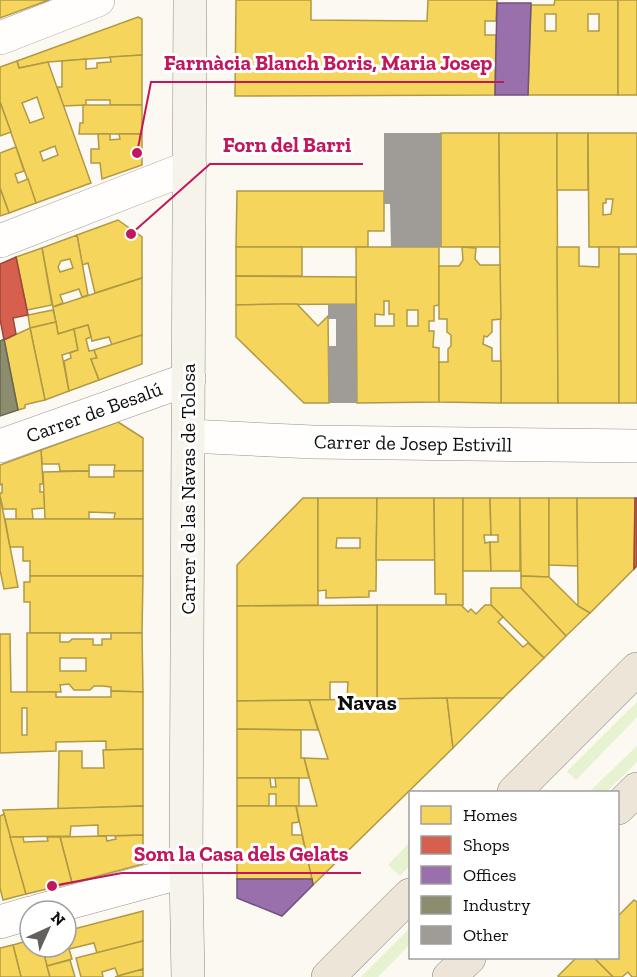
<svg xmlns="http://www.w3.org/2000/svg" width="637" height="977" viewBox="0 0 637 977" font-family="'Zilla Slab',serif">
<rect width="100%" height="100%" fill="#fcf9f2"/>
<g fill="#e7f2d0">
<path d="M 637,702 L 637,717 L 576,780 L 567,771 Z"/>
<path d="M 637,746 L 637,762 L 606,792 L 589,792 Z"/>
<path d="M 410,842 L 410,865 L 400,876 L 388,865 Z"/>
<path d="M 410,928 L 410,944 L 378,977 L 361,977 Z"/>
</g>
<g fill="#f6d55c" stroke="#b09945" stroke-width="1.5" fill-rule="evenodd">
<path d="M 0,0 L 49,0 L 0,18 Z"/>
<path d="M 236,0 L 311,0 L 311,20 L 427,21 L 428,0 L 497,0 L 496,21 L 485,21 L 485,35 L 496,35 L 495,95 L 235,96 Z"/>
<path d="M 555,0 L 618,0 L 618,95 L 528,95 L 531,5 L 554,5 ZM 545,14 L 556,14 L 556,31 L 545,31 ZM 588,14 L 599,14 L 599,31 L 588,31 Z"/>
<rect x="618" y="0" width="19" height="95"/>
<path d="M 138,17 L 142,19 L 142,55 L 48,62 L 19,68 L 17,61 Z"/>
<path d="M 142,55 L 142,105 L 110,105 L 110,100 L 86,100 L 86,105 L 63,106 L 57,87 L 62,87 L 62,61 L 86,59 L 86,69 L 97,68 L 97,63 L 111,62 L 110,57 Z"/>
<path d="M 17,61 L 19,68 L 48,62 L 91,183 L 36,203 L 0,102 L 0,67 ZM 37,97 L 44,118 L 30,123 L 22,103 ZM 55,146 L 58,155 L 43,161 L 40,152 Z"/>
<path d="M 0,102 L 11,132 L 0,136 Z"/>
<path d="M 83,105 L 142,105 L 142,134 L 79,134 L 80,123 L 83,123 Z"/>
<path d="M 441,133 L 499,133 L 500,247 L 441,247 Z"/>
<path d="M 499,133 L 557,133 L 558,403 L 501,403 Z"/>
<rect x="557" y="133" width="31" height="57"/>
<path d="M 588,133 L 637,133 L 637,247 L 589,247 ZM 606,199 L 613,199 L 611,214 L 603,215 L 603,203 L 606,203 Z"/>
<path d="M 98,134 L 110,134 L 110,140 L 120,139 L 119,134 L 142,134 L 142,165 L 102,179 L 100,163 L 91,163 L 91,149 L 99,149 Z"/>
<path d="M 16,147 L 24,171 L 15,174 L 18,183 L 28,179 L 36,203 L 9,213 L 0,188 L 0,153 Z"/>
<path d="M 0,188 L 9,213 L 0,216 Z"/>
<path d="M 237,191 L 384,191 L 384,231 L 368,231 L 368,247 L 236,247 Z"/>
<path d="M 118,220 L 142,237 L 142,278 L 95,293 L 88,263 L 82,265 L 77,235 Z"/>
<path d="M 77,235 L 88,295 L 82,297 L 79,289 L 60,295 L 63,303 L 53,307 L 42,248 ZM 70,259 L 73,268 L 60,272 L 58,267 L 61,261 Z"/>
<rect x="236" y="247" width="66" height="29"/>
<path d="M 356,247 L 439,247 L 439,305 L 434,306 L 434,321 L 429,321 L 429,331 L 434,331 L 433,347 L 439,348 L 439,402 L 357,403 ZM 384,301 L 389,301 L 389,314 L 394,314 L 394,326 L 375,326 L 375,314 L 384,315 ZM 407,310 L 418,310 L 418,326 L 407,326 Z"/>
<path d="M 462,247 L 476,248 L 475,259 L 480,265 L 500,265 L 501,319 L 492,320 L 492,332 L 487,337 L 484,336 L 483,344 L 492,348 L 492,361 L 501,361 L 501,403 L 439,402 L 439,362 L 448,362 L 448,349 L 451,346 L 451,335 L 447,332 L 447,319 L 439,319 L 439,266 L 459,266 L 463,260 Z"/>
<path d="M 557,247 L 579,247 L 579,266 L 599,267 L 599,247 L 619,247 L 619,403 L 558,403 Z"/>
<path d="M 42,248 L 52,305 L 27,310 L 16,257 Z"/>
<rect x="619" y="254" width="18" height="149"/>
<path d="M 236,276 L 356,277 L 356,304 L 236,305 Z"/>
<path d="M 142,278 L 142,335 L 112,345 L 109,337 L 92,341 L 88,325 L 58,334 L 53,307 Z"/>
<path d="M 278,304 L 297,304 L 318,326 L 328,316 L 329,403 L 304,403 L 236,337 L 236,305 Z"/>
<path d="M 53,310 L 56,322 L 30,328 L 28,315 Z"/>
<path d="M 56,322 L 58,334 L 74,329 L 78,350 L 62,355 L 69,391 L 45,400 L 30,328 Z"/>
<path d="M 88,325 L 91,337 L 86,339 L 89,351 L 94,350 L 97,358 L 91,359 L 99,380 L 69,391 L 64,361 L 71,358 L 70,353 L 78,350 L 74,329 Z"/>
<path d="M 30,328 L 45,400 L 28,404 L 25,405 L 25,408 L 18,410 L 4,340 Z"/>
<path d="M 142,335 L 142,364 L 99,380 L 91,359 L 97,358 L 94,350 Z"/>
<path d="M 118,422 L 143,438 L 143,471 L 114,471 L 115,465 L 89,465 L 89,471 L 60,471 L 59,464 L 42,464 L 41,450 Z"/>
<path d="M 41,450 L 43,484 L 40,484 L 40,492 L 44,492 L 45,508 L 32,509 L 33,519 L 16,519 L 16,509 L 3,509 L 0,496 L 0,493 L 2,493 L 2,484 L 0,485 L 0,465 Z"/>
<path d="M 89,471 L 89,477 L 114,477 L 114,471 L 143,471 L 143,519 L 114,519 L 115,513 L 89,512 L 89,519 L 45,519 L 43,472 Z"/>
<path d="M 0,496 L 18,587 L 4,589 L 0,570 Z"/>
<path d="M 303,498 L 318,498 L 318,605 L 237,606 L 237,565 Z"/>
<path d="M 318,498 L 377,498 L 376,591 L 369,591 L 369,597 L 326,598 L 326,590 L 318,591 ZM 337,538 L 360,538 L 360,548 L 336,548 Z"/>
<path d="M 377,498 L 434,498 L 435,560 L 376,560 Z"/>
<path d="M 434,498 L 463,498 L 463,605 L 446,605 L 446,594 L 435,594 Z"/>
<path d="M 463,498 L 490,498 L 491,535 L 484,535 L 485,543 L 490,542 L 491,571 L 463,571 Z"/>
<path d="M 490,498 L 520,498 L 520,571 L 491,571 L 490,542 L 498,542 L 498,535 L 491,535 Z"/>
<path d="M 520,498 L 549,498 L 549,577 L 521,576 Z"/>
<path d="M 549,498 L 577,498 L 578,566 L 549,565 Z"/>
<path d="M 577,498 L 635,498 L 634,569 L 590,613 L 578,606 Z"/>
<path d="M 5,519 L 143,519 L 143,576 L 30,576 L 30,561 L 23,561 L 23,547 L 10,547 Z"/>
<path d="M 30,576 L 143,576 L 142,633 L 30,633 L 30,602 L 24,602 L 24,582 L 30,582 Z"/>
<path d="M 521,576 L 549,577 L 578,606 L 590,613 L 566,636 L 521,588 Z"/>
<path d="M 491,588 L 521,588 L 566,636 L 544,658 L 491,605 Z"/>
<path d="M 377,605 L 461,605 L 468,612 L 471,609 L 476,614 L 485,605 L 491,605 L 503,617 L 498,622 L 523,647 L 528,643 L 544,658 L 503,698 L 377,699 Z"/>
<path d="M 377,605 L 377,699 L 347,699 L 348,682 L 330,682 L 330,700 L 237,701 L 237,606 Z"/>
<path d="M 27,633 L 60,633 L 60,642 L 69,642 L 72,639 L 93,639 L 93,645 L 102,645 L 102,639 L 111,639 L 111,633 L 142,633 L 143,692 L 111,691 L 111,687 L 102,686 L 94,686 L 90,690 L 74,690 L 69,684 L 60,685 L 61,692 L 27,692 ZM 60,658 L 86,658 L 86,671 L 60,671 Z"/>
<path d="M 0,634 L 10,634 L 11,692 L 56,692 L 56,697 L 111,697 L 111,691 L 143,692 L 143,749 L 106,750 L 106,741 L 56,742 L 56,751 L 0,753 ZM 22,708 L 27,708 L 27,735 L 22,735 Z"/>
<path d="M 447,698 L 453,748 L 313,885 L 296,806 L 317,806 L 304,758 L 328,759 L 309,700 Z"/>
<path d="M 447,698 L 503,698 L 453,748 Z"/>
<path d="M 309,700 L 318,730 L 237,729 L 237,701 Z"/>
<path d="M 237,729 L 301,730 L 301,758 L 304,758 L 309,778 L 237,778 Z"/>
<path d="M 143,749 L 143,806 L 58,809 L 59,751 L 82,751 L 82,768 L 104,768 L 103,750 Z"/>
<path d="M 237,778 L 270,778 L 271,787 L 276,787 L 275,778 L 299,778 L 299,806 L 276,806 L 276,794 L 269,794 L 269,806 L 237,806 Z"/>
<path d="M 143,806 L 143,835 L 98,836 L 98,825 L 75,826 L 71,826 L 70,836 L 10,837 L 3,810 Z"/>
<path d="M 237,806 L 296,806 L 299,822 L 292,823 L 292,835 L 302,835 L 312,879 L 237,879 Z"/>
<path d="M 4,814 L 26,894 L 3,900 L 0,888 L 0,816 Z"/>
<path d="M 143,835 L 143,864 L 72,883 L 60,837 L 106,836 L 107,841 L 116,839 L 115,836 Z"/>
<path d="M 10,837 L 23,837 L 24,842 L 48,841 L 47,837 L 60,837 L 72,883 L 26,894 Z"/>
<path d="M 634,900 L 637,902 L 637,977 L 632,977 L 628,972 L 622,977 L 613,977 L 594,958 L 618,958 L 618,916 Z"/>
<path d="M 143,911 L 143,941 L 97,953 L 94,943 L 69,949 L 72,959 L 47,966 L 42,947 L 66,947 L 66,931 Z"/>
<path d="M 30,940 L 30,947 L 42,947 L 50,977 L 21,977 L 13,945 Z"/>
<path d="M 143,941 L 143,969 L 118,976 L 115,968 L 102,972 L 103,977 L 81,977 L 76,958 Z"/>
<path d="M 13,945 L 21,977 L 0,977 L 0,948 Z"/>
<path d="M 576,958 L 594,958 L 613,977 L 559,977 L 558,976 Z"/>
<path d="M 70,960 L 75,977 L 50,977 L 47,966 Z"/>
<path d="M 143,969 L 143,977 L 115,977 L 118,976 Z"/>
</g>
<g fill="#d6604d" stroke="#9a473a" stroke-width="1.5">
<path d="M 16,257 L 28,315 L 13,318 L 16,334 L 4,340 L 0,319 L 0,264 Z"/>
<path d="M 635,498 L 637,498 L 637,566 L 634,569 Z"/>
</g>
<g fill="#9970ab" stroke="#6f537c" stroke-width="1.5">
<path d="M 497,3 L 531,3 L 528,95 L 495,95 Z"/>
<path d="M 237,879 L 312,879 L 313,885 L 282,916 L 237,898 Z"/>
</g>
<path fill="#8c8c6e" stroke="#666651" stroke-width="1.5" d="M 4,339 L 18,410 L 0,416 L 0,341 Z"/>
<g fill="#9f9c98">
<path d="M 384,133 L 441,133 L 441,247 L 391,247 L 390,204 L 384,204 Z"/>
<path d="M 328,304 L 356,304 L 357,403 L 329,403 L 328,346 L 336,346 L 336,319 L 328,319 Z"/>
</g>
<g fill="none" stroke-linecap="round" stroke-linejoin="round">
<defs>
<g id="minor">
<path d="M 0,38 L 98,0"/>
<path d="M 0,241 L 190,167"/>
<path d="M 189,436 L 313,442 L 637,446"/>
<path d="M 0,446 L 189,379"/>
<path d="M 38,911 L 186,871"/>
<path d="M 0,922 L 30,913"/>
</g>
<path id="secondary" d="M 188,977 L 186,871 L 190,0"/>
<g id="primary">
<path d="M 514,792 L 637,669"/>
<path d="M 618,808 L 637,789"/>
<path d="M 328,977 L 410,895"/>
<path d="M 449,977 L 469,958"/>
</g>
</defs>
<use href="#minor" stroke="#959491" stroke-width="34"/>
<use href="#secondary" stroke="#8c8a87" stroke-width="34"/>
<use href="#primary" stroke="#82817e" stroke-width="34"/>
<use href="#minor" stroke="#fffefd" stroke-width="33"/>
<use href="#secondary" stroke="#f5f3ea" stroke-width="33"/>
<use href="#primary" stroke="#ede6d8" stroke-width="33"/>
</g>
<g text-anchor="middle" stroke-width="6" stroke-linejoin="round" paint-order="stroke">
<g font-size="20" fill="#0e0e0e" stroke="#fff">
<text transform="translate(94 412) rotate(-20)" y="7">Carrer de Besalú</text>
<text transform="translate(413 443) rotate(1)" y="7">Carrer de Josep Estivill</text>
<text transform="translate(188 489) rotate(-90)" y="7">Carrer de las Navas de Tolosa</text>
</g>
<g font-size="22" font-weight="bold" fill="#0e0e0e" stroke="#fff">
<text x="367" y="710">Navas</text>
</g>
</g>
<path fill="none" stroke="#c2185b" stroke-width="2" d="M137 153L151 82H504M131 234L210 164H363M52 886L122 873H361"/>
<g fill="#c2185b" stroke="#fff" stroke-width="2">
<circle cx="137" cy="153" r="6"/>
<circle cx="131" cy="234" r="6"/>
<circle cx="52" cy="886" r="6"/>
</g>
<g font-size="21" text-anchor="middle" font-weight="bold" fill="#c2185b" stroke="#fff" stroke-width="6" stroke-linejoin="round" paint-order="stroke">
<text x="328" y="70">Farmàcia Blanch Boris, Maria Josep</text>
<text x="287" y="152">Forn del Barri</text>
<text x="241" y="861">Som la Casa dels Gelats</text>
</g>
<rect x="409" y="791" width="210" height="168" fill="#ffffff" stroke="#9f9f9f" stroke-width="1.5"/>
<rect x="421" y="806" width="30" height="18" fill="#f6d55c" stroke="#9f9f9f" stroke-width="1.5"/>
<text x="463" y="821" font-size="18" fill="#0e0e0e">Homes</text>
<rect x="421" y="836" width="30" height="18" fill="#d6604d" stroke="#9f9f9f" stroke-width="1.5"/>
<text x="463" y="851" font-size="18" fill="#0e0e0e">Shops</text>
<rect x="421" y="866" width="30" height="18" fill="#9970ab" stroke="#9f9f9f" stroke-width="1.5"/>
<text x="463" y="881" font-size="18" fill="#0e0e0e">Offices</text>
<rect x="421" y="896" width="30" height="18" fill="#8c8c6e" stroke="#9f9f9f" stroke-width="1.5"/>
<text x="463" y="911" font-size="18" fill="#0e0e0e">Industry</text>
<rect x="421" y="926" width="30" height="18" fill="#9f9c98" stroke="#9f9f9f" stroke-width="1.5"/>
<text x="463" y="941" font-size="18" fill="#0e0e0e">Other</text>
<g transform="translate(48 929) rotate(45)"><circle r="28" fill="#ffffff" stroke="#9f9f9f" stroke-width="1.5"/>
<path d="M0-4.5L10 22L0 15L-10 22Z" fill="#61605e"/>
<text y="-9" font-size="16" font-weight="bold" text-anchor="middle" fill="#0e0e0e">N</text>
</g>
</svg>
